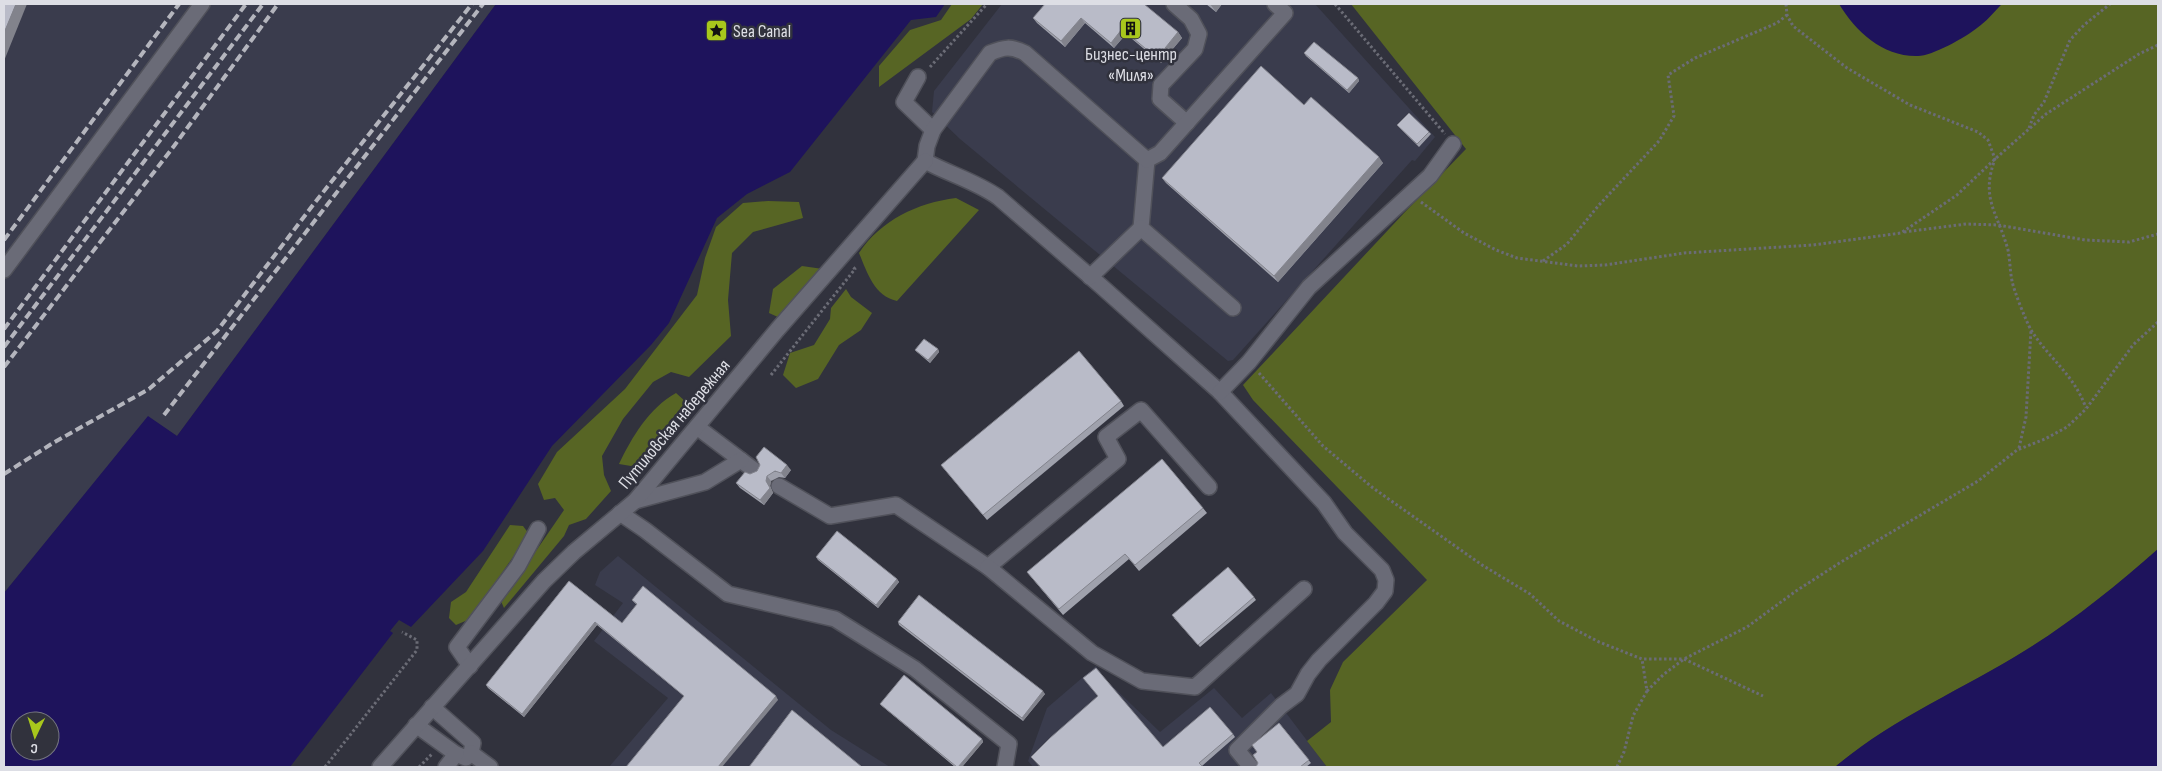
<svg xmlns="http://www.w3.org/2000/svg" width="2162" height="771" viewBox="0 0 2162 771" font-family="'Sofia Sans Condensed',sans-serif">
<rect width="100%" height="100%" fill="#31323d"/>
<g fill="#3a3c4d">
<path d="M 4,4 L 496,4 L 177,436 L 148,417 L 4,593 Z"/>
<path d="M 1002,4 L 1315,4 L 1435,137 L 1415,161 L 1412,160 L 1233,360 L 1228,361 L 960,139 L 932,112 L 934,91 Z"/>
<path d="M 618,556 L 831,730 L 890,767 L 609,767 L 668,698 L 594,641 L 623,603 L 595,585 L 600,572 Z"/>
<path d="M 1096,666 L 1104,678 L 1160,732 L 1214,688 L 1242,718 L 1271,693 L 1327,767 L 1033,767 L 1028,761 L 1047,708 Z"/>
</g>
<g fill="#576524">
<path d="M 952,4 L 983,4 L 971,19 L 879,87 L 879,66 L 910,30 L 941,20 Z"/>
<path d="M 1351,4 L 2158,4 L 2158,549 C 2116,586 2073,621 2026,650 C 1962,690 1893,718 1835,767 L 1327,767 L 1307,741 L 1331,722 L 1330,690 L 1343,662 L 1427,580 L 1253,400 L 1243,385 L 1404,213 L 1466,149 Z"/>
<path d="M 956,198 L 979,210 L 897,301 C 874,296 867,272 859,253 C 881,220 917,203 956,198 Z"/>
<path d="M 768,201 L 799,202 L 803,218 L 753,232 L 732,253 L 728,300 L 731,336 L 689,377 L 671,372 L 653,382 L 623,419 L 602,456 L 604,475 L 611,491 L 586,519 L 569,525 L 564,536 L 504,608 L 500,599 L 527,564 L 564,510 L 555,498 L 544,500 L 538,484 L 557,452 L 625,389 L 697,295 L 705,258 L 716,227 L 743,203 Z"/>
<path d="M 802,266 L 823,269 L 780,318 L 769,313 L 773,289 Z"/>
<path d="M 846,289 L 851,297 L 872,313 L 861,330 L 839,345 L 818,379 L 796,388 L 783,375 L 790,353 L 814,345 L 830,319 L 831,308 Z"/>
<path d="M 676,393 L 686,402 L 671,420 L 650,455 L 631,466 L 619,464 C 632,437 649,408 676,393 Z"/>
<path d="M 510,525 L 523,526 L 529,534 L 470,619 L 456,625 L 449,618 L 451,602 L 466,592 Z"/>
</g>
<g fill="#1e135c" fill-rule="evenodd">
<path d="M 496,4 L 945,4 L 936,17 L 911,20 L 790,172 L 747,194 L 717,218 L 669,323 L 651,345 L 552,446 L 483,551 L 411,627 L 399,620 L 390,631 L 393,633 L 290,767 L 4,767 L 4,593 L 148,416 L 177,436 ZM 20,721 L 50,721 L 50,751 L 20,751 Z"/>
<path d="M 1839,4 L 2002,4 C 1994,12 1986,22 1977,28 C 1966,37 1932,56 1918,56 C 1883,57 1856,32 1839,4 Z"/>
<path d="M 2158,549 L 2158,767 L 1835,767 C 1893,718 1962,690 2026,650 C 2073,621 2116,586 2158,549 Z"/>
</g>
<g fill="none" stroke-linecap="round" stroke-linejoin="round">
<defs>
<g id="minor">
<path d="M 1174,4 L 1191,19 L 1199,34 L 1195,49 L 1161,85 L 1160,99 L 1187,123"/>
<path d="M 918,77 L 904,102 L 933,130"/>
<path d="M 1147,160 L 1141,228 L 1233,308"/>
<path d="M 925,161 C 949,174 975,181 998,197 L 1101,286 L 1220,392 L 1324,503 L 1345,533 L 1382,570 L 1386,580 L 1385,591 L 1376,603 L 1319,660 L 1308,674 L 1297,694 L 1281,706 L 1237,750 L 1251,767"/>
<path d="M 925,161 L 927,146 L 933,130 L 990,53 C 1004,47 1011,46 1025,53 L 1147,160 L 1160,153 L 1285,13 L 1275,4"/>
<path d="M 4,270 L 202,4"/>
<path d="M 1090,277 L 1141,228"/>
<path d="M 1220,392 L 1249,362 L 1309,287 L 1430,176 L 1453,144"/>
<path d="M 697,427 L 754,470"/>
<path d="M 779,486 L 830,516 L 896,505 L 988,567 L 1118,459 L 1106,437 L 1141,410 L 1209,487"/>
<path d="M 635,501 L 705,482 L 741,460"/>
<path d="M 620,513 L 645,530 L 728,594 L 835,619 L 915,669 L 1009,744 L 1005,767"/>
<path d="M 988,567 L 1092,653 L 1142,681 L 1195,687 L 1304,589"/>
<path d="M 470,666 L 457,647 L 518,566 L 538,529"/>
<path d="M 416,725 L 456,754 L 466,758 L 471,753 L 473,743 L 432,707"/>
<path d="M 471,753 L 490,767"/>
<path d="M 380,767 L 544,581 L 574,552 L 635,501 L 777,330 L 925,161"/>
<path d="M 446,767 L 456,754"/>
</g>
</defs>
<use href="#minor" stroke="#50515a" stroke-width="18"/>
<g stroke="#6b6c76" stroke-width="3" stroke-dasharray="2.5 2.5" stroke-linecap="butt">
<path d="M 1335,4 L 1445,134"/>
<path d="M 1786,4 L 1787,15 L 1793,26 L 1847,68 L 1910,105 L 1978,132 L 1988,140 L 1995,159 C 1980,199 1998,213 2008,250 C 2010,260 2010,271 2012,281 C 2014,291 2026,321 2031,330 C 2050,360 2073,373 2086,408"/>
<path d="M 930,67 L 987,4"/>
<path d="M 2029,128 L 2034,115 L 2044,102 L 2070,40 L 2084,25 L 2110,4"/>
<path d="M 1421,202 L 1464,233 L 1496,250 L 1517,258 L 1578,266 L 1605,265 L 1684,253 L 1813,245 L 1901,233 L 1957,195 L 1995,159 L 2046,114 L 2139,54 L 2158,45"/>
<path d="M 1904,232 L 1966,224 L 1998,225 L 2085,240 L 2129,242 L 2158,234"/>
<path d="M 1543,261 L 1567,244 L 1599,205 L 1659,141 L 1674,116 L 1668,75 L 1695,58 L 1777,23 L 1787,15"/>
<path d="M 1259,373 L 1323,446 L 1373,488 L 1482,565 L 1530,594 L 1559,621 L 1599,642 L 1642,659 L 1684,659 L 1763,696"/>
<path d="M 771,375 L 855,269 L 852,266"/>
<path d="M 2019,448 L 2026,417 L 2031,330"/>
<path d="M 1647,691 L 1664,674 L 1684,659 L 1747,627 L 1796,591 L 1841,562 L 1978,481 L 2017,450 L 2045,439 L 2067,427 L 2086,409 L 2133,345 L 2158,322"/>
<path d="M 325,767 L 417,650 L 417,640 L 402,632"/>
<path d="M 419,767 L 433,753"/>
<path d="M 1617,767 L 1624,752 L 1633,716 L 1647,691 L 1642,659"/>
</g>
<use href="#minor" stroke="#6a6b77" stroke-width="15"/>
<g stroke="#b4b5bd" stroke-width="4" stroke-dasharray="8 4" stroke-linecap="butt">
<path d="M 4,240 L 179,4"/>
<path d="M 4,329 L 246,4"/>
<path d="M 4,347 L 263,4"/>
<path d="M 4,367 L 174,146 L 278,4"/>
<path d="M 164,415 L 483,4"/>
<path d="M 4,474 L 53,443 L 149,389 L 217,331 L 313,205 L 472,4"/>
</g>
</g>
<g fill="#9fa1ac">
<path d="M 1045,4 L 1178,32 L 1182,38 L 1161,63 L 1126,34 L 1114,48 L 1085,23 L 1065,47 L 1037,23 L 1033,18 Z"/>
<path d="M 1206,4 L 1222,4 L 1216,12 Z"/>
<path d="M 1304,53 L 1358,78 L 1359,81 L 1349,93 L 1306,56 Z"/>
<path d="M 1304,105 L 1383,163 L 1278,282 L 1166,183 L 1162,178 Z"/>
<path d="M 1397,125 L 1429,132 L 1431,134 L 1419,147 Z"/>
<path d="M 938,349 L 939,352 L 930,363 L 917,352 L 915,350 Z"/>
<path d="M 1121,401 L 1124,406 L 987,520 L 941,465 Z"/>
<path d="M 791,470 L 785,478 L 779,477 L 771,481 L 770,486 L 773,493 L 764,505 L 740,488 L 736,483 L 750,474 Z"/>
<path d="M 1203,508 L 1207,513 L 1139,571 L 1129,559 L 1063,615 L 1027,572 Z"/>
<path d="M 816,557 L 897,579 L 899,582 L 878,608 L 818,560 Z"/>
<path d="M 569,581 L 622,623 L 637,605 L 632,600 L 778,700 L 684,696 L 597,625 L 524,717 L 488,688 L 486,685 Z"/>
<path d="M 1254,597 L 1256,600 L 1200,647 L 1174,618 Z"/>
<path d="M 898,622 L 1045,694 L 1023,721 L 899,625 Z"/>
<path d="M 880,704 L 982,739 L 983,742 L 962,767 L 955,767 L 882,706 Z"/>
<path d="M 1279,723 L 1311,763 L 1306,767 L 1256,767 L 1258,763 L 1257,752 Z"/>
<path d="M 1233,734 L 1235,737 L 1202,766 L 1203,767 L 1040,767 L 1031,757 L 1163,747 Z"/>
</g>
<g fill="#82838c">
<path d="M 16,4 L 27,4 L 4,61 L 4,33 Z"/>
<path d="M 1210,4 L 1222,4 L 1216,12 Z"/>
<path d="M 1081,18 L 1085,23 L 1065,47 L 1061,41 Z"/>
<path d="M 1122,29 L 1126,34 L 1114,48 L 1111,43 Z"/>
<path d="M 1178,32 L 1182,38 L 1161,63 L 1157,58 Z"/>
<path d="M 1358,78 L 1359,81 L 1349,93 L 1347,90 Z"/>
<path d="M 1379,157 L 1383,163 L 1278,282 L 1274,276 Z"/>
<path d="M 938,349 L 939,352 L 930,363 L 928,360 Z"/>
<path d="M 787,465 L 791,470 L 785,478 L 781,473 Z"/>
<path d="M 767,476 L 771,481 L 770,486 L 773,493 L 764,505 L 760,500 Z"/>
<path d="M 897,579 L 899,582 L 878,608 L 876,605 Z"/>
<path d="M 595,622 L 597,625 L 524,717 L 522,714 Z"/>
<path d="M 1043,691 L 1045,694 L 1023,721 L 1022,718 Z"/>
<path d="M 776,696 L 778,700 L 722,767 L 718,767 Z"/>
<path d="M 982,739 L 983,742 L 962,767 L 958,767 Z"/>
</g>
<g fill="#b9bbc8" stroke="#82838c">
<path d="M 4,4 L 16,4 L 4,33 Z"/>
<path d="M 1045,4 L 1144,4 L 1178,32 L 1157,58 L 1122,29 L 1111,43 L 1081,18 L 1061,41 L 1033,18 Z"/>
<path d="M 1314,42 L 1358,78 L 1347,90 L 1304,53 Z"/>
<path d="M 1261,66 L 1304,105 L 1311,97 L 1379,157 L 1274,276 L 1162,178 Z"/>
<path d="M 1409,113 L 1429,132 L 1417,144 L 1397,125 Z"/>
<path d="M 924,339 L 938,349 L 928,360 L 915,350 Z"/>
<path d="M 1079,351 L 1121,401 L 983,515 L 941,465 Z"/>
<path d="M 764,447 L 787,465 L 781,473 L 775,471 L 767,476 L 766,481 L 770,488 L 760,500 L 736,483 L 745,472 L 750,474 L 757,471 L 760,465 L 756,457 Z"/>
<path d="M 1162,459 L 1203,508 L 1135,565 L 1125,554 L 1059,609 L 1027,572 Z"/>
<path d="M 837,531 L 897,579 L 876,605 L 816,557 Z"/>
<path d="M 1228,567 L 1254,597 L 1198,645 L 1172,615 Z"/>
<path d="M 569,581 L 622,623 L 637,604 L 632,600 L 643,586 L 776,696 L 718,767 L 626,767 L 684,696 L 595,622 L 522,714 L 486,685 Z"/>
<path d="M 919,595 L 1043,691 L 1022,718 L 898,622 Z"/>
<path d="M 1096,668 L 1163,747 L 1210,707 L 1233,734 L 1199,763 L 1203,767 L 1041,767 L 1031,757 L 1050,738 L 1098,696 L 1083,678 Z"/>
<path d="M 904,675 L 982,739 L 958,767 L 957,767 L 880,704 Z"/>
<path d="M 792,710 L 862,767 L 749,767 Z"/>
<path d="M 1279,723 L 1309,760 L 1300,767 L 1256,767 L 1258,763 L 1253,755 L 1257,752 L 1252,745 Z"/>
</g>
<defs>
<symbol id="building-square" viewBox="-11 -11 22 22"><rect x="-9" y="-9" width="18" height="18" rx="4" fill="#a8c71c" stroke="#31323d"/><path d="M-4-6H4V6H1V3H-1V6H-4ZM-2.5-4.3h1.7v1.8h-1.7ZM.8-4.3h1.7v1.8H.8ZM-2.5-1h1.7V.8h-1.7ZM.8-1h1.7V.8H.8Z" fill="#111"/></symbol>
<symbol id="sight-square" viewBox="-11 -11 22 22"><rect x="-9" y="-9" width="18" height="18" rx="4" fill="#a8c71c" stroke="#31323d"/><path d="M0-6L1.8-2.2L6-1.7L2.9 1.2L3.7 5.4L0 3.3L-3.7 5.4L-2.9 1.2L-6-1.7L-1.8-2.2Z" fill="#111"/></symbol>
</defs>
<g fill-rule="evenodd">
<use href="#building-square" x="1118" y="16" width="25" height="25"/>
<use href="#sight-square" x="704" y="18" width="25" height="25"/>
</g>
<g text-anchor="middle" stroke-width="5" stroke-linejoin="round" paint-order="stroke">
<g font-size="18" fill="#dddee5" stroke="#31323d" text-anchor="start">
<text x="733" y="37">Sea Canal</text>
<text x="1131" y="60" text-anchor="middle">Бизнес-центр<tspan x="1131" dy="21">«Миля»</tspan></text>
</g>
<g font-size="18" fill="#dddee5" stroke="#31323d">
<text transform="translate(674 424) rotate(-50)" y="6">Путиловская набережная</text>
</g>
</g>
<rect width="2162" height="771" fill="none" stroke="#dddee5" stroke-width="10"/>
<g transform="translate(35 736) rotate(184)"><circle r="24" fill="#31323d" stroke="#767780"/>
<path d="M0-4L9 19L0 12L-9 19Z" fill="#a8c71c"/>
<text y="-8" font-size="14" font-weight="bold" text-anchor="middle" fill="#dddee5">С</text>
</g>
</svg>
